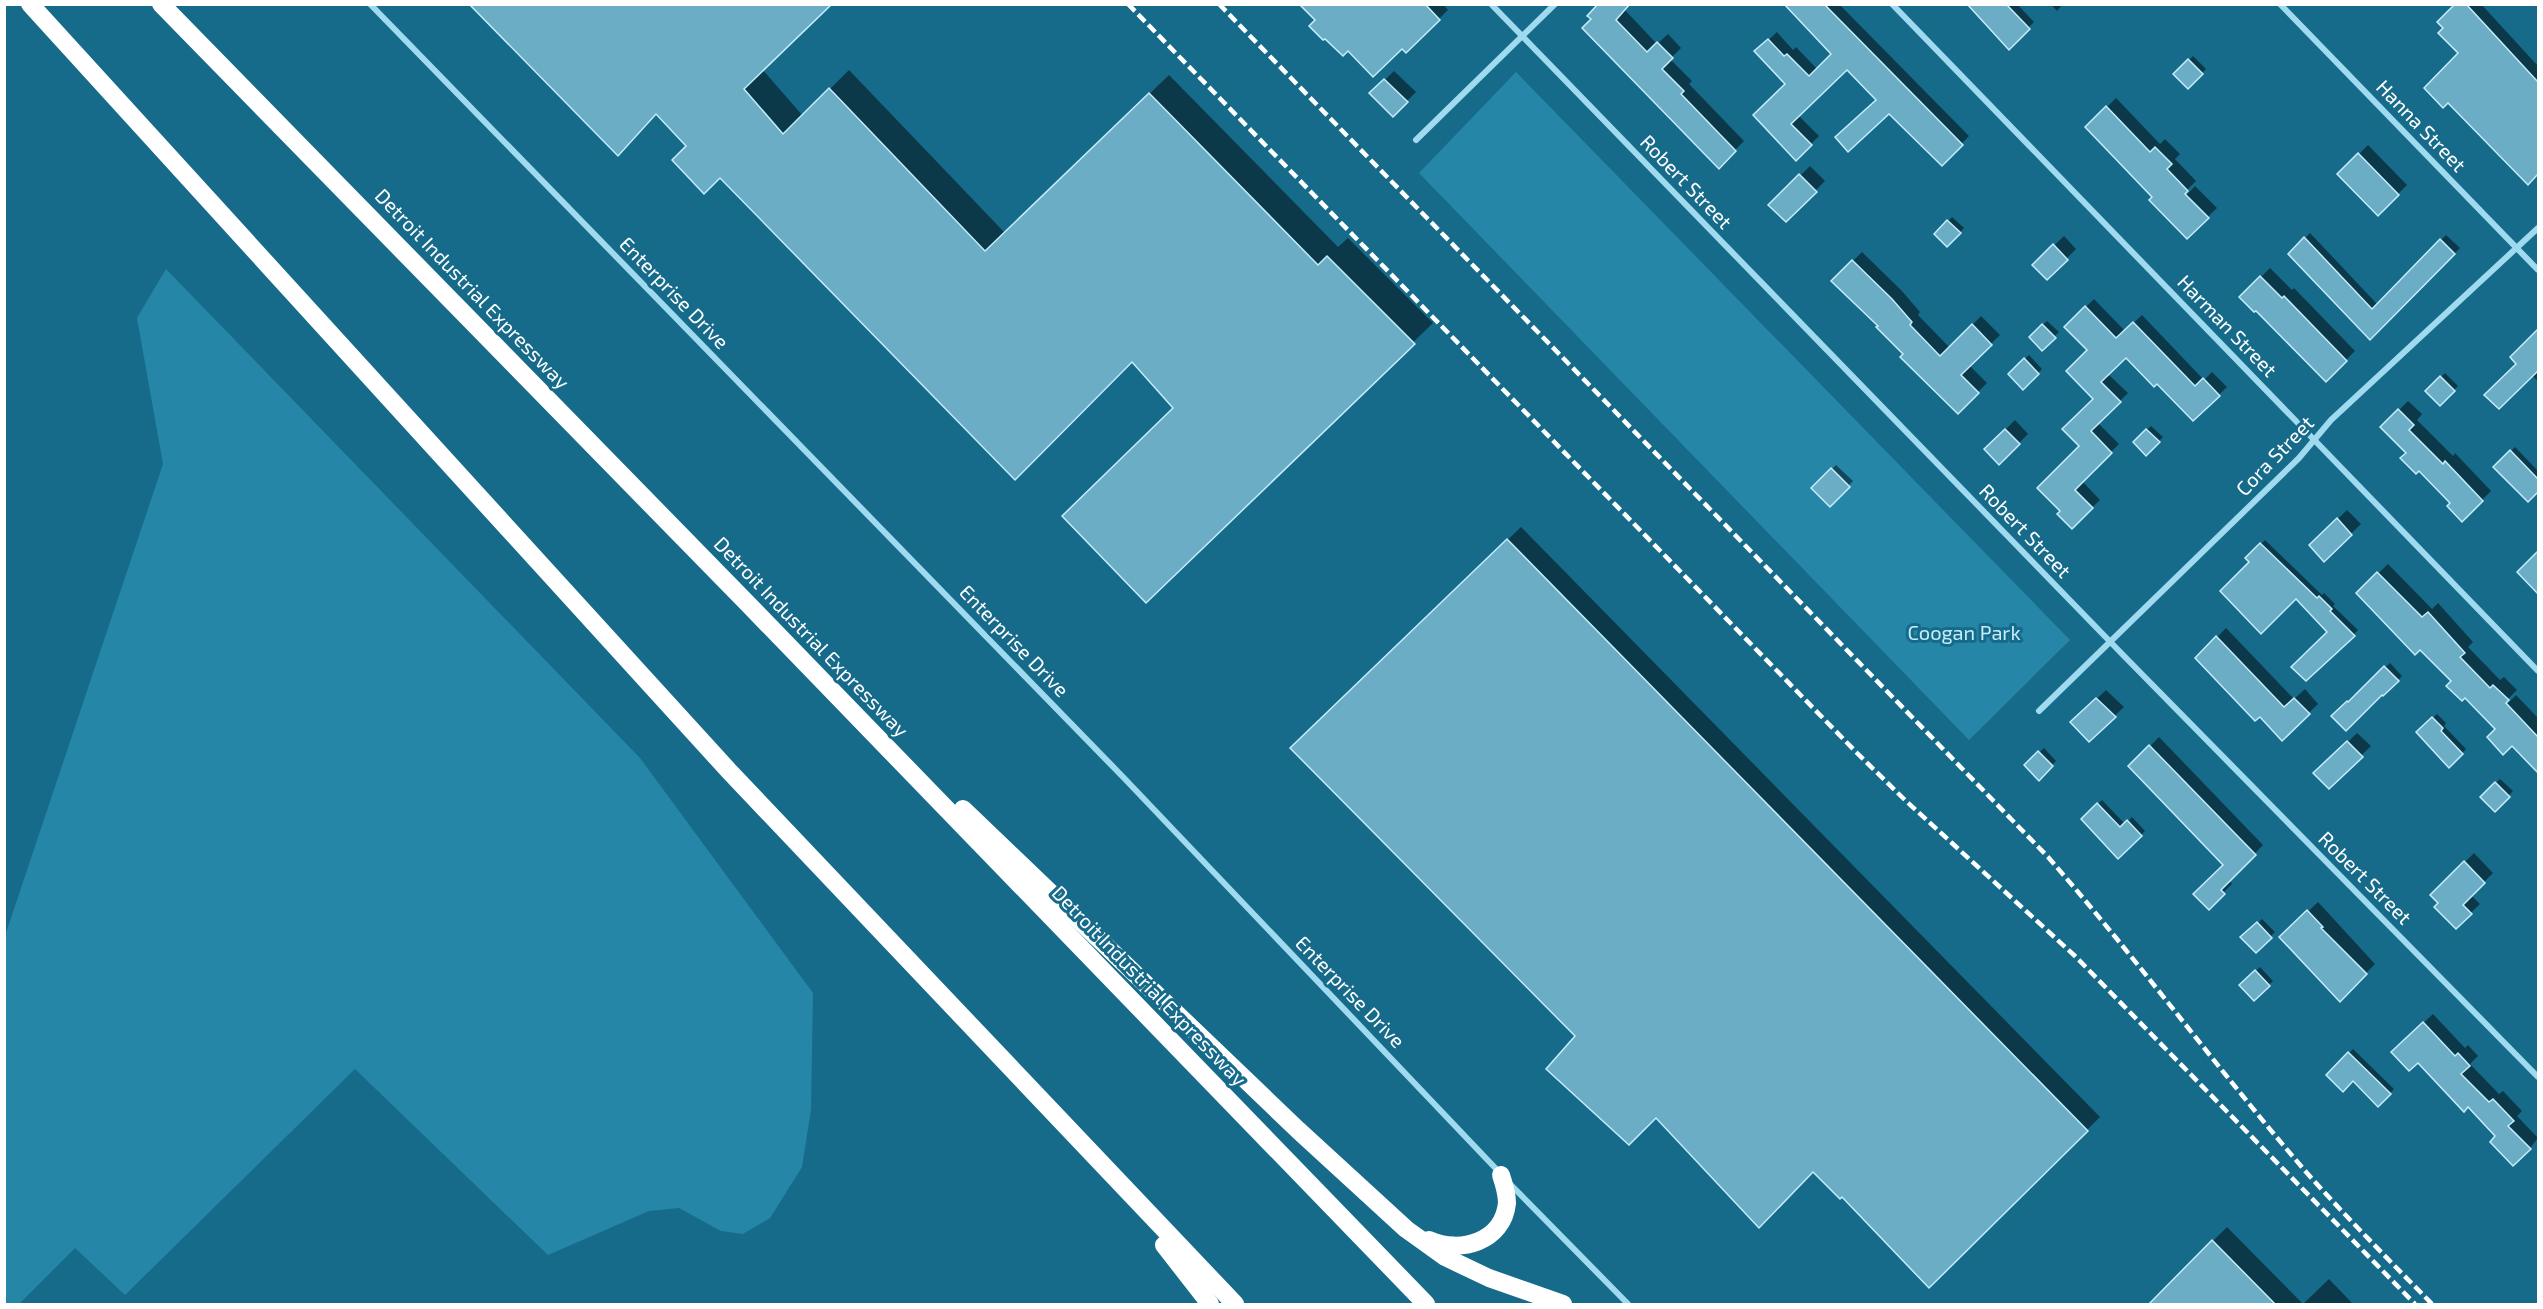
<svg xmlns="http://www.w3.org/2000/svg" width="2543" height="1309" viewBox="0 0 2543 1309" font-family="'Exo 2',sans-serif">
<rect width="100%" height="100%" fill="#166b8a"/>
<g fill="#2686a7">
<path d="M 1516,72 L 2070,640 L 1969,740 L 1419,173 Z"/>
<path d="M 166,269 L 640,758 L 813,993 L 811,1109 L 802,1167 L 770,1218 L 743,1234 L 721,1231 L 679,1208 L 649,1211 L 548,1255 L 355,1069 L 125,1295 L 75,1248 L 19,1304 L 5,1304 L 5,936 L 163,464 L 137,318 Z"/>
</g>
<g fill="#0007">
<path d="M 471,4 L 762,69 L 803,116 L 849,70 L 1005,233 L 1169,75 L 1338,247 L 1348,238 L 1433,323 L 1146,601 L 1174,408 L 1132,360 L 720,176 L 657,113 L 618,154 Z"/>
<path d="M 1301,4 L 1443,4 L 1448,10 L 1406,51 L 1402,47 L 1317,20 Z"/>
<path d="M 1792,4 L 1839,4 L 1969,136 L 1942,164 L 1847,68 L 1798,115 L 1819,136 L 1796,159 L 1755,115 L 1787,84 L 1757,51 L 1777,32 L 1793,50 L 1796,47 L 1818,70 L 1833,54 Z"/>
<path d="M 1978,4 L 2017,4 L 2034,22 L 2009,47 Z"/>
<path d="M 2051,4 L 2063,4 L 2057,11 Z"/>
<path d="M 2457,4 L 2481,4 L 2538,66 L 2538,125 L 2532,131 L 2538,138 L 2538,172 L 2528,183 L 2460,53 Z"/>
<path d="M 1624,9 L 1657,44 L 1668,34 L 1681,48 L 1670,59 L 1692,81 L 1689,84 L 1744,141 L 1719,166 L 1593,19 Z"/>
<path d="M 2193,56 L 2206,69 L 2188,87 L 2175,74 Z"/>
<path d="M 1394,71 L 1416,92 L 1393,115 L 1372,93 Z"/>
<path d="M 2116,98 L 2160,144 L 2165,139 L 2180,154 L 2175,159 L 2196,181 L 2179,198 L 2181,201 L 2195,186 L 2217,208 L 2187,237 L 2154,197 L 2087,127 Z"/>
<path d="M 2368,145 L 2407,185 L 2378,214 L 2339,174 Z"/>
<path d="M 1810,166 L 1825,181 L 1786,220 L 1770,205 Z"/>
<path d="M 1952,217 L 1964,228 L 1947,245 L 1936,234 Z"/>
<path d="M 2310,233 L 2378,305 L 2446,235 L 2460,248 L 2370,338 L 2290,254 Z"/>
<path d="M 2064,236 L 2076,249 L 2047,278 L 2034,265 Z"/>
<path d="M 1862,252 L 1901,290 L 1920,312 L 1918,315 L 1950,348 L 1981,316 L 2000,335 L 1969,365 L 1987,383 L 1958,412 L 1880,326 L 1833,281 Z"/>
<path d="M 2270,268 L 2292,290 L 2294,288 L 2355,351 L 2326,380 L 2256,309 L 2241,297 Z"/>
<path d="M 2094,299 L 2125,331 L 2142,315 L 2204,380 L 2212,372 L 2227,387 L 2194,419 L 2157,382 L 2126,356 L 2108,374 L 2128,393 L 2098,423 L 2119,444 L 2082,481 L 2100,500 L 2072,527 L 2062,511 L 2095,399 L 2089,350 L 2066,327 Z"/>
<path d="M 2047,321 L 2059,332 L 2042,349 L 2031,337 Z"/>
<path d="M 2538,331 L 2538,381 L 2512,357 Z"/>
<path d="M 2029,355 L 2042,369 L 2023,388 L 2010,374 Z"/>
<path d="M 2445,373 L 2458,386 L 2440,404 L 2427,391 Z"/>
<path d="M 2408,401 L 2422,414 L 2417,420 L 2453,456 L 2455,453 L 2491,491 L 2462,520 L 2452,503 L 2382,427 Z"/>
<path d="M 2015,420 L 2028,434 L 1999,463 L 1986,449 Z"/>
<path d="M 2151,426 L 2163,437 L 2146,454 L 2135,442 Z"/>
<path d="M 2515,447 L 2538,471 L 2538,490 L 2528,500 L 2495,467 Z"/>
<path d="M 1836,465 L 1853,481 L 1830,505 L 1813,488 Z"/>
<path d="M 2347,510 L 2361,524 L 2324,560 L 2311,545 Z"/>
<path d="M 1521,527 L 2100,1117 L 1929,1286 L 1842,1195 L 1813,1170 L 1656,1116 L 1577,1036 L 1305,735 Z"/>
<path d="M 2265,540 L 2322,595 L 2324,593 L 2335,604 L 2333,606 L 2358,630 L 2340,649 L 2329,631 L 2296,597 L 2247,558 Z"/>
<path d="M 2538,553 L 2538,592 L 2519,572 Z"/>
<path d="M 2388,564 L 2432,609 L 2438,603 L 2473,642 L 2468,647 L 2500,680 L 2504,677 L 2517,690 L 2500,707 L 2502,709 L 2516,695 L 2538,718 L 2538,771 L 2420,648 L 2358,593 Z"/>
<path d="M 2226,628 L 2294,699 L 2305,689 L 2318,704 L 2282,739 L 2260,715 L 2197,658 Z"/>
<path d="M 2390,663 L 2402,676 L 2384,694 L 2333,716 Z"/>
<path d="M 2106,690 L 2124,707 L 2089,740 L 2072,722 Z"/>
<path d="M 2437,714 L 2446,723 L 2444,726 L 2466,749 L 2449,766 L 2418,732 Z"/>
<path d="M 2357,733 L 2371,746 L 2329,787 L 2316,773 Z"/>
<path d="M 2159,737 L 2263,845 L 2229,880 L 2232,884 L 2209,907 L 2225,864 L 2131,766 Z"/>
<path d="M 2044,748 L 2056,761 L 2039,778 L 2026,765 Z"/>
<path d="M 2500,779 L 2513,791 L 2495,810 L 2482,797 Z"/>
<path d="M 2102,800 L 2125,824 L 2132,817 L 2145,831 L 2118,857 L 2083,819 Z"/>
<path d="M 2474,853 L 2493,873 L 2471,895 L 2480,904 L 2456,927 L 2432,895 Z"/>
<path d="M 2318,902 L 2375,964 L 2340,1000 L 2281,937 Z"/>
<path d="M 2262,919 L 2275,932 L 2256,951 L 2243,937 Z"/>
<path d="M 2260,967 L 2273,981 L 2254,999 L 2241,985 Z"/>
<path d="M 2433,1014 L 2465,1048 L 2468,1045 L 2478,1056 L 2470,1064 L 2499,1094 L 2503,1091 L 2522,1111 L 2517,1116 L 2538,1138 L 2530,1148 L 2497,1136 L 2468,1105 L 2418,1060 L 2393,1052 Z"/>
<path d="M 2353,1049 L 2394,1089 L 2378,1105 L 2353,1079 L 2328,1075 Z"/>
<path d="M 2227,1227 L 2303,1304 L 2329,1279 L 2353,1304 L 2150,1304 Z"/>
</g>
<g fill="#6aadc5" stroke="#c5edfb" stroke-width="1.5">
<path d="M 469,4 L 832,4 L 744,89 L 783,134 L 829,88 L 985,251 L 1149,93 L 1318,265 L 1327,256 L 1415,344 L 1146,603 L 1062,516 L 1173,408 L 1132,362 L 1015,480 L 720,178 L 704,194 L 672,160 L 686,146 L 656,114 L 618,156 Z"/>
<path d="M 1299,4 L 1425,4 L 1440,20 L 1406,53 L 1402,49 L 1373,77 L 1348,51 L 1343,56 L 1325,39 L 1323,40 L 1309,26 L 1315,20 Z"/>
<path d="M 1598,4 L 1630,4 L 1616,20 L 1647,52 L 1657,42 L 1673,58 L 1662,69 L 1684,91 L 1681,94 L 1736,151 L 1719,169 L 1582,28 L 1591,19 L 1587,16 Z"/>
<path d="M 1784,4 L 1824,4 L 1963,145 L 1942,166 L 1889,114 L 1848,152 L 1835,137 L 1876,100 L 1847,70 L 1791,124 L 1812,145 L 1796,161 L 1753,115 L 1785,84 L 1754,51 L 1768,39 L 1784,56 L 1787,54 L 1809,76 L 1831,54 Z"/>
<path d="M 1967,4 L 2006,4 L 2030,29 L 2009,50 Z"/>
<path d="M 2455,4 L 2466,4 L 2538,82 L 2538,174 L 2528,185 L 2448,103 L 2443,108 L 2424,88 L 2458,53 L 2438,33 L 2443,28 L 2437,22 Z"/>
<path d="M 2188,59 L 2203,74 L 2188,89 L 2173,74 Z"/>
<path d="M 1384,79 L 1408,102 L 1393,117 L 1369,93 Z"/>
<path d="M 2106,106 L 2150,152 L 2155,147 L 2172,164 L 2167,169 L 2188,191 L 2185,194 L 2209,218 L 2187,239 L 2149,200 L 2152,197 L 2085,127 Z"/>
<path d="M 2358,153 L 2399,195 L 2378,216 L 2337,174 Z"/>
<path d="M 1799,174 L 1817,192 L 1786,222 L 1768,205 Z"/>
<path d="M 1947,220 L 1961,233 L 1947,247 L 1934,234 Z"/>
<path d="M 2304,237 L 2372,309 L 2440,239 L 2455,254 L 2370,340 L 2288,254 Z"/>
<path d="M 2053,244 L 2068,260 L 2047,280 L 2032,265 Z"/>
<path d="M 1852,260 L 1892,299 L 1912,322 L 1910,325 L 1940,356 L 1972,324 L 1992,345 L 1961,375 L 1979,393 L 1958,414 L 1900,357 L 1903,354 L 1876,327 L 1878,326 L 1831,281 Z"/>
<path d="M 2260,276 L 2282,298 L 2284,296 L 2347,361 L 2326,382 L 2256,311 L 2254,312 L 2239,297 Z"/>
<path d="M 2085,306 L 2116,338 L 2133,322 L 2195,386 L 2203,378 L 2220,396 L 2193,421 L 2157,384 L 2154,387 L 2126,358 L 2101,382 L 2121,402 L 2091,431 L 2112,453 L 2075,490 L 2093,508 L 2072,529 L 2057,514 L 2060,511 L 2037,488 L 2079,446 L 2062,429 L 2093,399 L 2066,371 L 2087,350 L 2064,327 Z"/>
<path d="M 2042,324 L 2056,338 L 2042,351 L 2029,337 Z"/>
<path d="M 2538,329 L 2538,371 L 2499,409 L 2484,395 L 2516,364 L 2510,357 Z"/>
<path d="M 2024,358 L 2039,374 L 2023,390 L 2008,374 Z"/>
<path d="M 2440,376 L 2455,391 L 2440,406 L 2425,391 Z"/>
<path d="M 2398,409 L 2414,425 L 2409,430 L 2443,464 L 2445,461 L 2483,501 L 2462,522 L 2447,506 L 2450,503 L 2419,471 L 2416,474 L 2400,458 L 2406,453 L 2380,427 Z"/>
<path d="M 2005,429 L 2020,444 L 1999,465 L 1984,449 Z"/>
<path d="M 2146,429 L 2160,442 L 2146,456 L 2133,442 Z"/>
<path d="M 2510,450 L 2538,479 L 2538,492 L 2528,502 L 2493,467 Z"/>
<path d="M 1831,468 L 1850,487 L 1830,507 L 1811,488 Z"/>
<path d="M 2337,518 L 2352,535 L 2324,562 L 2309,545 Z"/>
<path d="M 1507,539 L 2088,1131 L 1929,1288 L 1842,1197 L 1840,1199 L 1813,1172 L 1759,1228 L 1656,1118 L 1629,1145 L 1546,1069 L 1575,1036 L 1290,748 Z"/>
<path d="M 2260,543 L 2317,598 L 2319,596 L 2332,609 L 2330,611 L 2355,636 L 2306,681 L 2291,667 L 2327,632 L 2296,599 L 2261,634 L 2220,591 L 2249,562 L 2245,558 Z"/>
<path d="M 2538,551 L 2538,594 L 2517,572 Z"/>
<path d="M 2377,572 L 2422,617 L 2428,612 L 2465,653 L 2460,657 L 2490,688 L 2493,685 L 2509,700 L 2506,703 L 2538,737 L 2538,773 L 2512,746 L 2503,755 L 2487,737 L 2495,729 L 2465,698 L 2462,701 L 2446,686 L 2451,681 L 2420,650 L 2415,655 L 2356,593 Z"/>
<path d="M 2216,636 L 2284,707 L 2294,698 L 2310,714 L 2282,741 L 2260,717 L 2255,721 L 2195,658 Z"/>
<path d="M 2384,666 L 2399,681 L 2383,696 L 2382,695 L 2346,731 L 2331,716 L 2347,701 L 2348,702 Z"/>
<path d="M 2096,698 L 2116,717 L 2089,742 L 2070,722 Z"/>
<path d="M 2432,717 L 2443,728 L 2441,731 L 2463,754 L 2449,768 L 2416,732 Z"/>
<path d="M 2347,741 L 2363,757 L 2329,789 L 2313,773 Z"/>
<path d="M 2149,745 L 2256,855 L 2221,890 L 2225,894 L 2209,910 L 2193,894 L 2223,865 L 2128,766 Z"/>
<path d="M 2038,751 L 2053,766 L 2039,781 L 2024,765 Z"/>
<path d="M 2495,782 L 2510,797 L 2495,812 L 2480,797 Z"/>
<path d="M 2097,803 L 2120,827 L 2127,820 L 2142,836 L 2118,859 L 2081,819 Z"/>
<path d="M 2464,861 L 2485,883 L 2463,905 L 2472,914 L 2456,929 L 2434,907 L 2438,903 L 2430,895 Z"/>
<path d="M 2307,910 L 2323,927 L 2321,928 L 2367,974 L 2340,1002 L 2279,937 Z"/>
<path d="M 2257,922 L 2272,938 L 2256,953 L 2240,937 Z"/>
<path d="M 2255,970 L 2270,986 L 2254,1001 L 2239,985 Z"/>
<path d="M 2423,1022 L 2455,1056 L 2458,1053 L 2470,1066 L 2461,1074 L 2489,1102 L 2493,1099 L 2514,1121 L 2508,1126 L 2531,1149 L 2513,1166 L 2490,1142 L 2495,1136 L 2468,1107 L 2464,1112 L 2418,1063 L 2409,1071 L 2391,1052 Z"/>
<path d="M 2348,1052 L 2391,1094 L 2378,1107 L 2353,1081 L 2343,1092 L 2326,1075 Z"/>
<path d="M 2212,1240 L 2276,1305 L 2148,1305 Z"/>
</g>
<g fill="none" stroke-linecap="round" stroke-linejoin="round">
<g stroke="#9fdaef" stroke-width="6">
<path d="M 370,4 L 1124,778 L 1500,1173"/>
<path d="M 1491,4 L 2125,657 L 2538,1077"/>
<path d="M 1892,4 L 2538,671"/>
<path d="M 2280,4 L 2538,270"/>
<path d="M 1416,140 L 1555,4"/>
<path d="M 2039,711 L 2299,458 L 2331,420 L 2538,228"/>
<path d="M 1511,1185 L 1628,1304"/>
</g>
<g stroke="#fff" stroke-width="18">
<path d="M 30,4 L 729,771 L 1235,1304"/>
<path d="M 161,4 L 749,605 L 1426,1304"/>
<path d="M 963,809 L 1298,1130 L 1406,1229 L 1445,1257 L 1489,1278 L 1563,1304"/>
<path d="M 1429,1240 C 1460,1254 1503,1242 1507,1203 C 1507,1193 1504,1184 1501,1175"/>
<path d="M 1164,1245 L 1210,1304"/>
</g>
<g stroke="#fff" stroke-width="4.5" stroke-dasharray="10 4.5" stroke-linecap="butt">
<path d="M 1128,4 L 1857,753 L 1905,800 L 2075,956 L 2415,1304"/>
<path d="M 1219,4 L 2048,857 C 2138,960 2218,1070 2307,1173 C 2347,1218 2390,1261 2432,1304"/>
</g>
</g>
<g text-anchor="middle" stroke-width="6" stroke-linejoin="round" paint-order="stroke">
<g font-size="20" fill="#fff" stroke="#166b8a">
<text transform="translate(2421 126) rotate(46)" y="7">Hanna Street</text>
<text transform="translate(1686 182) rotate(46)" y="7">Robert Street</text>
<text transform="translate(472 289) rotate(46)" y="7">Detroit Industrial Expressway</text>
<text transform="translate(674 293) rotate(46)" y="7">Enterprise Drive</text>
<text transform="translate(2227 326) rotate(46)" y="7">Harman Street</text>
<text transform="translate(2275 456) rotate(-46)" y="7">Cora Street</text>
<text transform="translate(2025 531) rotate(46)" y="7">Robert Street</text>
<text transform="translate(811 637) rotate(46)" y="7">Detroit Industrial Expressway</text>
<text transform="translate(1014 641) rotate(46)" y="7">Enterprise Drive</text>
<text transform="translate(2365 878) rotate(45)" y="7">Robert Street</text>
<text transform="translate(1149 986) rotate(46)" y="7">Detroit Industrial Expressway</text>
<text transform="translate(1350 992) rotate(46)" y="7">Enterprise Drive</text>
</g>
<g font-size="20" fill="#c5edfb" stroke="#166b8a">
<text x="1964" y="640">Coogan Park</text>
</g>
</g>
<rect width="2543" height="1309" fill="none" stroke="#ffffff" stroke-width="12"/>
</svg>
